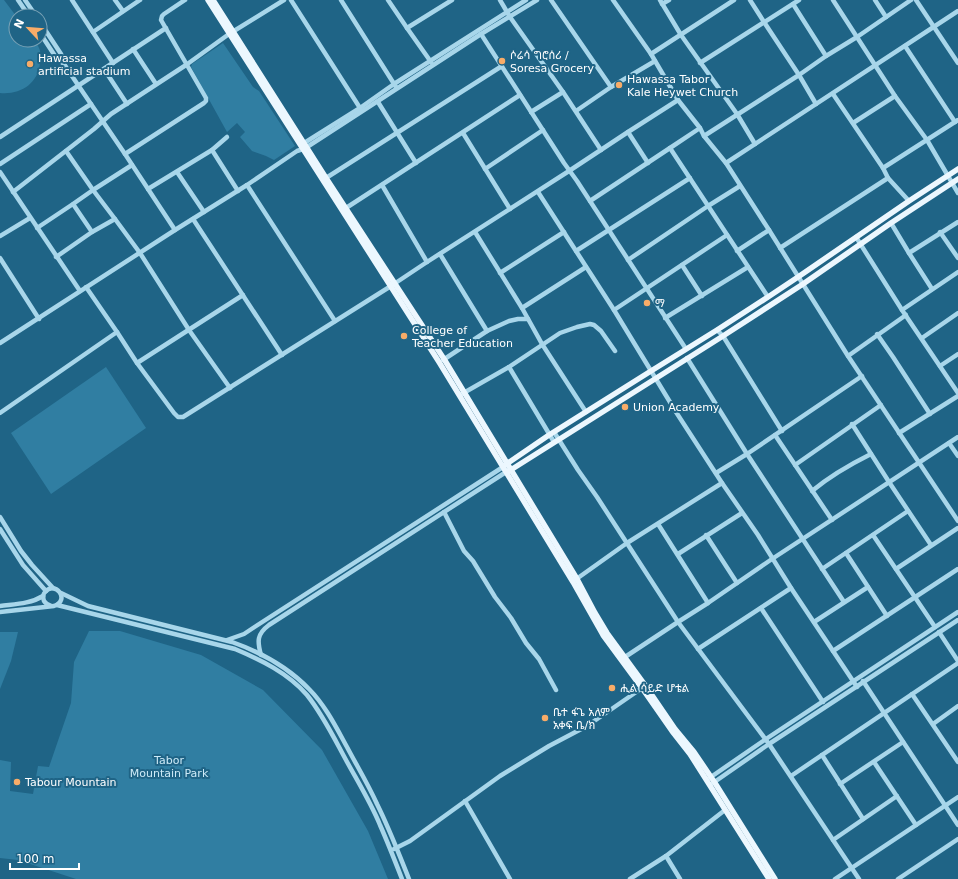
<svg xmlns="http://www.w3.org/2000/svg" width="958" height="879" viewBox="0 0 958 879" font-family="'DejaVu Sans','Noto Sans Ethiopic',sans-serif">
<rect width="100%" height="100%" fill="#1f6486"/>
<g fill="#307ea2">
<path d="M 0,0 L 4,0 L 16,16 L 16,40 L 33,40 C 35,42 38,45 39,48 C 41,52 41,59 40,63 C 38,84 20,95 0,93 Z"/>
<path d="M 223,43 L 253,87 L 259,91 L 295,146 L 274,160 L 266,156 L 252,151 L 240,137 L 245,132 L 237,123 L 227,132 L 191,67 L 192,64 Z"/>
<path d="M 106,367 L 146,428 L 51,494 L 11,433 Z"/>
<path d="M 89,631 L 120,631 L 201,655 L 263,690 L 322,750 L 368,831 L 388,879 L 76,879 L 18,860 L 0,858 L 0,760 L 11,762 L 10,791 L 33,794 L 38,766 L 49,767 L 71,703 L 74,662 Z"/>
<path d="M 0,632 L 18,632 L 11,661 L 0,689 Z"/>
</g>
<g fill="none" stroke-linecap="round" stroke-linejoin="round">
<g stroke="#a8d6ea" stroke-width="4.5">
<path d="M 18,0 L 29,16"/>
<path d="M 25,0 L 36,16"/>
<path d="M 72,0 L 113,63"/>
<path d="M 115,0 L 123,11"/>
<path d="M 291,0 L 360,108"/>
<path d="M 341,0 L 396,87"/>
<path d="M 388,0 L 407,28 L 431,62"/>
<path d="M 500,0 L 510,17 L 563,92 L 601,150"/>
<path d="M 551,0 L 611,87"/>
<path d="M 613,0 L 651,54 L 678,100 L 700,128 L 704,136 L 726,163 L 769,230 L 848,356 L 958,521"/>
<path d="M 660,0 L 681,35 L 737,114 L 755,144"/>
<path d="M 750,0 L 764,22 L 799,75 L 816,104"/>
<path d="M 833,0 L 895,96 L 927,140 L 958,193"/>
<path d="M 875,0 L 886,17"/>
<path d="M 916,0 L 958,63"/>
<path d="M 662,4 L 669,0"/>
<path d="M 793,4 L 826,56"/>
<path d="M 40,22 L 61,54 L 64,64 L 78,85 L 125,154 L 175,230"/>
<path d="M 407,28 L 452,0"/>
<path d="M 93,32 L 140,0"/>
<path d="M 40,33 L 57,59 L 64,64"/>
<path d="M 481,34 L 564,163 L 577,181 L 686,349"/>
<path d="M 905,46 L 955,122"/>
<path d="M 133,49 L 156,84"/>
<path d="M 651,54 L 734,0"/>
<path d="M 700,63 L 799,0"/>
<path d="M 104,69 L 127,104"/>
<path d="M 833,94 L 883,168 L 888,178 L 909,201"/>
<path d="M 378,102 L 416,163"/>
<path d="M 576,111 L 611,87 L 655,61"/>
<path d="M 531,112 L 563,92"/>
<path d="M 853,123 L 895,96"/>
<path d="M 628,132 L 648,163"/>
<path d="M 463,133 L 510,209"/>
<path d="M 704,136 L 799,75 L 826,56 L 857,37 L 911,0"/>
<path d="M 0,137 L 166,28"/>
<path d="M 301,145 L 360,108 L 394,84 L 526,0"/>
<path d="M 670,148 L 768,297"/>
<path d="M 212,150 L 238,191"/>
<path d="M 66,151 L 93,190 L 115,219 L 140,253 L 189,330 L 230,388"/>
<path d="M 125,154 L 204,103 L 206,101 L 206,98 L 161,20 L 162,16 L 164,14 L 185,0"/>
<path d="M 726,163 L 958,11"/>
<path d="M 0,164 L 91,104"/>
<path d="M 883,168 L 958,120"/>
<path d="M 485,169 L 543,130"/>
<path d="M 0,172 L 80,291"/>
<path d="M 177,172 L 204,212"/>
<path d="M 326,178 L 502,66"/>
<path d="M 247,185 L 335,321"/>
<path d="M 382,185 L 427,262"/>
<path d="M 148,189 L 212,150 L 227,137"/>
<path d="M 13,192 L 94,129 L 111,114 L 186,65 L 229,34 L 284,0"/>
<path d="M 538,192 L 614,310 L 676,412 L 722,483 L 758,535 L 791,588 L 857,687"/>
<path d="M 590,201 L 670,148 L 700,128"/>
<path d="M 73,204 L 92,232"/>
<path d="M 346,208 L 520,95"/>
<path d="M 193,219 L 282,355"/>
<path d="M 891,223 L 909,253 L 932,289"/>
<path d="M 37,228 L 73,204 L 93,190 L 132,165"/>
<path d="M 475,232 L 522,308 L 542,344 L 586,412"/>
<path d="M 940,232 L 958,258"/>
<path d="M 0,236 L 30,218"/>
<path d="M 856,237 L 902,310 L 958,393"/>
<path d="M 780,248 L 888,178"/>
<path d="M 576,251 L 690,178"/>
<path d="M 737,251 L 769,230"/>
<path d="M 909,253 L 958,222"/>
<path d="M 440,254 L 487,331"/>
<path d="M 56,257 L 92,232 L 115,219"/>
<path d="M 0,258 L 39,319"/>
<path d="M 628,260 L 708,206 L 740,186"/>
<path d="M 682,265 L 702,296"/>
<path d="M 500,273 L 564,232"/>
<path d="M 86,287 L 117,332 L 137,363 L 174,413 L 178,417 L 183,417 L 391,286 L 427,262 L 569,171 L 628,132 L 678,100"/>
<path d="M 522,308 L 586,267"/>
<path d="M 614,310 L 727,235"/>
<path d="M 902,310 L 958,272"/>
<path d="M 665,318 L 748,267"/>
<path d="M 717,330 L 723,336 L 782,431"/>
<path d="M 877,334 L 893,357 L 930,414"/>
<path d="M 922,338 L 958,313"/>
<path d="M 0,343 L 175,230 L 247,185 L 297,151 L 303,149 L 307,147 L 481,34 L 537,0"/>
<path d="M 848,356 L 906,315"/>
<path d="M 687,358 L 747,454 L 844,602"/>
<path d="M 443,360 L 487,331 L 509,321 L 518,319 L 528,319"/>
<path d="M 137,363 L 243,295"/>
<path d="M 940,366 L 958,354"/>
<path d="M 509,367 L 554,442"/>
<path d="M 460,395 L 509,367 L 560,333 L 577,327 L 590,324 L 594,325 L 601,331 L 615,351"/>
<path d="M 0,413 L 117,332"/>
<path d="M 852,424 L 889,482 L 931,545"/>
<path d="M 554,432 L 578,470 L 597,497 L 678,622 L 769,744 L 859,879"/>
<path d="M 899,433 L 958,396"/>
<path d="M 775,435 L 832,520"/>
<path d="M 949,443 L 958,456"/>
<path d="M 795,465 L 881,405"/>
<path d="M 716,473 L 747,454 L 862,376"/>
<path d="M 812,491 C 830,476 851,464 871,454"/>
<path d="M 444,512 L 464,551 L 473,561 L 495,597 L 511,618 L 526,643 L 539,659 L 556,690"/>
<path d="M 0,517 L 21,551 L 32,565 L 53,588"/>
<path d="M 658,524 L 708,603"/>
<path d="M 0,529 L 23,565 L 46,591"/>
<path d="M 706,535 L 737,583"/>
<path d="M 873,535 L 935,627"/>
<path d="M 846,553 L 887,616"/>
<path d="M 678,554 L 742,513"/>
<path d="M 822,569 L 908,511"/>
<path d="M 896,569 L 958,528"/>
<path d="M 575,580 L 627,543 L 722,483"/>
<path d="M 61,593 L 88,606 L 232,642 C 260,652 288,667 309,689 C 325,705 336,727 347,747 C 357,766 368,784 377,804 C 389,828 399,854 409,879"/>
<path d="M 57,605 L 235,649 C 261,660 288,673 307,695 C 323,715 334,738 346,760 C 358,782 371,803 380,825 C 388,843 395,861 402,879"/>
<path d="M 0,606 C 15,604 30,604 43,596"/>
<path d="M 761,608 L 823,702"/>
<path d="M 0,612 L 54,606 C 71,600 55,580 45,592 C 43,594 43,598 44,601 C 46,604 48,605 51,606"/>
<path d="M 814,622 L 868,587"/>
<path d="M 939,632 L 958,661"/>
<path d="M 227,640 L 244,634 L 253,628 L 503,467"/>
<path d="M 698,649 L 791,588"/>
<path d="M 833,651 L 958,569"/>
<path d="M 261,655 C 257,641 257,634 269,625 L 506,472"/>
<path d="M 625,657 L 678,622 L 708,603 L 772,559 L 958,437"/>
<path d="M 863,681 L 958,825"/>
<path d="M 912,694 L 958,762"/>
<path d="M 933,724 L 958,706"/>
<path d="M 822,755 L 863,819"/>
<path d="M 874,762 L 916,825"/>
<path d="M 791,776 L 958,663"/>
<path d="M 708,779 L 766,739 L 958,612"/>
<path d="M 713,783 L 769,744 L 958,620"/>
<path d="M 840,784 L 903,742"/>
<path d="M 465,801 L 510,879"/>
<path d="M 833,840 L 897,796"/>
<path d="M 394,849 L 410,841 L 500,776 L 549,746 L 587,726 L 642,688"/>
<path d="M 666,856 L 680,879"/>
<path d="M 630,879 L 666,856 L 725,810"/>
<path d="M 835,879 L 958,797"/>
<path d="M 898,879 L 958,839"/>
</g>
<g stroke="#ecf7fe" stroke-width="5.5">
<path d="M 208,0 L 439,362 L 573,582 L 603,635 L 642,688 L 672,731 L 690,754 L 769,879"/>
<path d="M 213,0 L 326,178 L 444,359 L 577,579 L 595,613 L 607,633 L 645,685 L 675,729 L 694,752 L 715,783 L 775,879"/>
<path d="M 505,465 L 549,435 L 651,371 L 717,330 L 768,297 L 798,277 L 909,201 L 958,169"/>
<path d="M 509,471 L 723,336 L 803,284 L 891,223 L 958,179"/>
</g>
</g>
<g fill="#f8ac68" stroke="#1f6486" stroke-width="1.5">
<circle cx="502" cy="61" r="4"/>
<circle cx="30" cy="64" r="4"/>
<circle cx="619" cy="85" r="4"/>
<circle cx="647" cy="303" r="4"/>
<circle cx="404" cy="336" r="4"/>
<circle cx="625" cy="407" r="4"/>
<circle cx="612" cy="688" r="4"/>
<circle cx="545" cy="718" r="4"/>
<circle cx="17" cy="782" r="4"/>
</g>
<g text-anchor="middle" stroke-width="4" stroke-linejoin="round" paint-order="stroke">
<g font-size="11" fill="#fff" stroke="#1f6486" text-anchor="start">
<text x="510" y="59">ሶሬሳ ግሮሰሪ /<tspan x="510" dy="13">Soresa Grocery</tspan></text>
<text x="38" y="62">Hawassa<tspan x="38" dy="13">artificial stadium</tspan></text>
<text x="627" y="83">Hawassa Tabor<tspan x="627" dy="13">Kale Heywet Church</tspan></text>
<text x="655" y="307">ማ</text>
<text x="412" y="334">College of<tspan x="412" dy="13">Teacher Education</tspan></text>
<text x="633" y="411">Union Academy</text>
<text x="620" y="692">ሒል ሳይድ ሆቴል</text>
<text x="553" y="716">ቤተ ፋጌ አለም<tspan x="553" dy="13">አቀፍ ቤ/ክ</tspan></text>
<text x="25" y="786">Tabour Mountain</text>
</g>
<g font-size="11" fill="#cdeaf7" stroke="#1f6486">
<text x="169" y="764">Tabor<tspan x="169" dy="13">Mountain Park</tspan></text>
</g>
</g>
<g transform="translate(28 28) rotate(296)"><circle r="19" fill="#1f6486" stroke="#79a2b6"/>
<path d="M0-3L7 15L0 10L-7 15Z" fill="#f8ac68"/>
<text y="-6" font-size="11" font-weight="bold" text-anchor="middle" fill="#ffffff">N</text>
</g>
<path d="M10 863v6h69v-6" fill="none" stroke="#ffffff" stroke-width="2"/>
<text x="16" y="863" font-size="12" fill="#ffffff" stroke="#1f6486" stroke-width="3" paint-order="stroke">100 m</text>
</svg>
